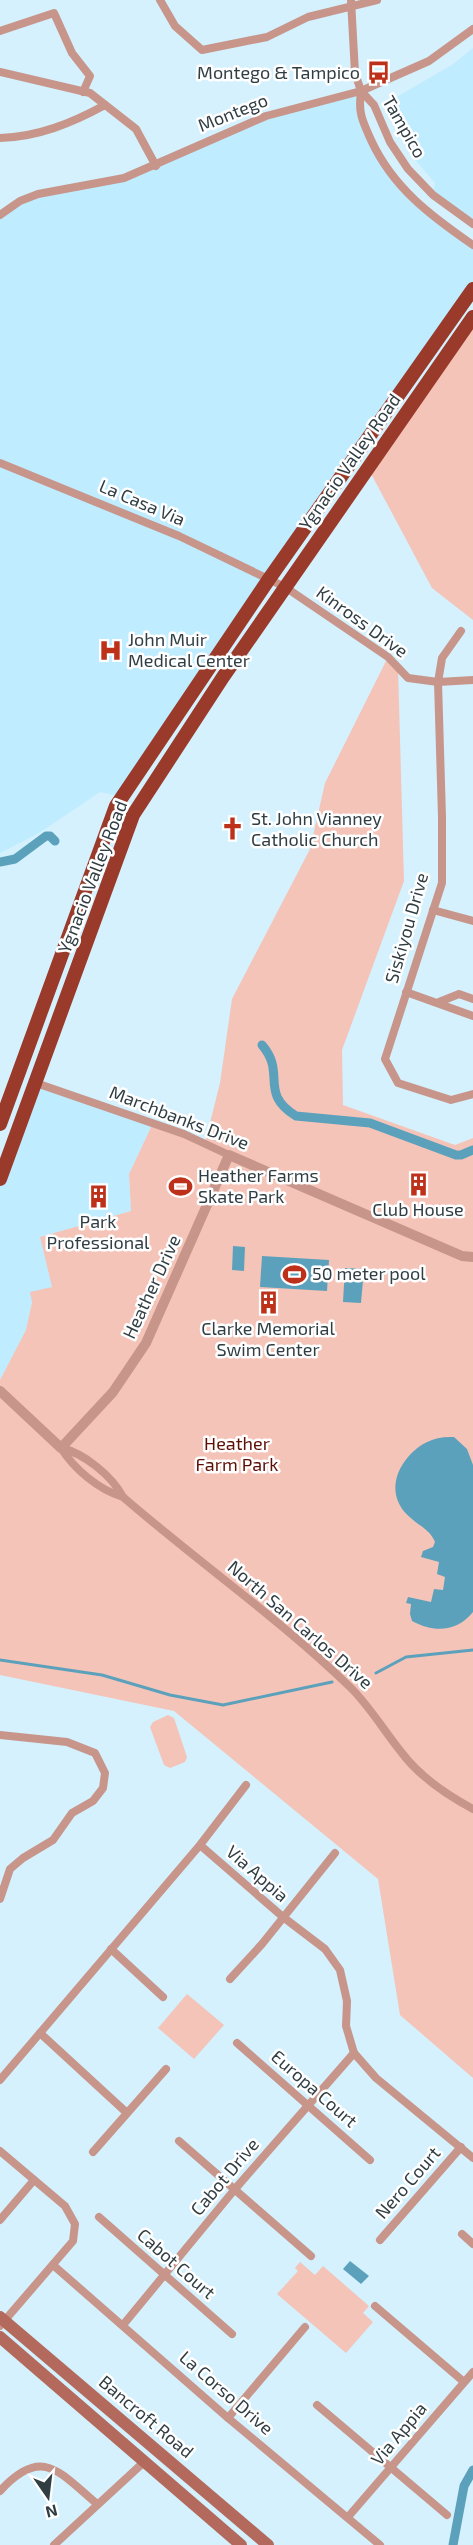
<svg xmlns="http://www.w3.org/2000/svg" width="473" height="2545" viewBox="0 0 473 2545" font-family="'Exo 2',sans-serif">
<rect width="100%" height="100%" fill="#d4f1fd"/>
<g fill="#bfecff">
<path d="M 473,48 L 473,224 L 433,195 L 435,183 L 408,151 L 386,106 L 388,102 L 452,65 Z"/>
<path d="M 361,91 L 358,109 L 400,187 L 473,245 L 473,289 L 122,797 L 100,792 L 39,833 L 0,853 L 0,215 L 20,201 L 124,178 L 266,116 Z"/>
<path d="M 36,1083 L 153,1123 L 129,1174 L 131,1211 L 40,1237 L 52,1287 L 33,1295 L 26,1330 L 0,1380 L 0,1179 Z"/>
</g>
<g fill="#f4c4b9">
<path d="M 473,317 L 473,620 L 432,588 L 368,468 Z"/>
<path d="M 388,657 L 398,668 L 404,881 L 342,1050 L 343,1105 L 455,1145 L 473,1138 L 473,2078 L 400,2015 L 378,1879 L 174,1711 L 0,1675 L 0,1380 L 26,1330 L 32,1302 L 30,1292 L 52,1287 L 40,1237 L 131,1211 L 129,1174 L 153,1123 L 205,1143 L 220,1083 L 232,999 L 310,849 L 325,783 Z"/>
<path d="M 168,1715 L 174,1718 L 187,1757 L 185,1762 L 170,1768 L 164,1765 L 150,1727 L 153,1722 Z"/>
<path d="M 187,1994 L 224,2025 L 194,2059 L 158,2028 Z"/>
<path d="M 300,2262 L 315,2275 L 323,2266 L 369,2306 L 363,2313 L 373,2322 L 346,2353 L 277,2294 L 298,2271 L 295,2268 Z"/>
</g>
<g fill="#5ca1bc">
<path d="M 233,1246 L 245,1247 L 244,1271 L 232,1270 Z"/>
<path d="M 262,1256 L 329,1260 L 327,1291 L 260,1287 Z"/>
<path d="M 345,1268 L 364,1269 L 361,1303 L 343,1302 Z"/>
<path d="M 454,1437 L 467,1449 L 473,1465 L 473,1612 C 457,1632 434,1633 412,1621 L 410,1614 L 411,1604 L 406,1603 L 408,1597 L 431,1602 L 434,1589 L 443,1590 L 445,1577 L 437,1574 L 439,1562 L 421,1557 L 423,1551 L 433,1547 L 435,1542 C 430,1530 421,1527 412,1519 C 390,1502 391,1477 408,1457 C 420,1443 434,1436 454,1437 Z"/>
<path d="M 350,2261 L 369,2276 L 361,2284 L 343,2269 Z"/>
</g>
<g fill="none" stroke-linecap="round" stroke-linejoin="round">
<g stroke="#5ca1bc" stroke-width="3">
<path d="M 0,1660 L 102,1675 L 170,1695 L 223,1705 L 332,1682"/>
<path d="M 376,1673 L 406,1657 L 473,1650"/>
</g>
<g stroke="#5ca1bc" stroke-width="9">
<path d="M 0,862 L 15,859 L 46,836 L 50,836 L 55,841"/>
<path d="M 262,1045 C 287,1074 258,1092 296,1116 L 370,1123 L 456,1155 L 461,1155 L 473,1150"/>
<path d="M 453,2545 L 464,2486 L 473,2470"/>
</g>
<g stroke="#c8958b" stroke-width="8">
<path d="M 160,0 L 175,26 L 202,50 L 267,37 L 308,17 L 377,0"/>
<path d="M 351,0 L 355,73 L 361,91 L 374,105 L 390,142 L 408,169 L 433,195 L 473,224"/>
<path d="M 0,31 L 54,13 L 72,53 L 90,76 L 83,92"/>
<path d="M 0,72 L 90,93 L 136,129 L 156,166"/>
<path d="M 361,91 C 358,113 362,120 371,140 C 393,188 431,216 473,245"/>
<path d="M 0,138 C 38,137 72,123 105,105"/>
<path d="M 0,215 L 20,201 L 38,194 L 124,178 L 266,116 L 361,91 L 429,61 L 473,29"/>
<path d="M 0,463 L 179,536 L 285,587 L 388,657 L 408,678 L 438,682 L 473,680"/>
<path d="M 461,631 L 442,658 L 438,682 L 442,817 L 442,883 L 385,1059 L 398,1083 L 451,1100 L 473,1094"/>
<path d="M 433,910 L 473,921"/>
<path d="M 406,992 L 473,1016"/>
<path d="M 439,1002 L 459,994 L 473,999"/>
<path d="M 36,1083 L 184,1134 L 229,1155"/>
<path d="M 61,1448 C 84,1453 112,1476 123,1497 C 99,1490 74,1469 61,1448 Z"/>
<path d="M 123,1497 C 198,1562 280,1619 351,1688 C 371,1708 384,1731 402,1753 C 420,1777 447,1795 473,1809"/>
<path d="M 0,1735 L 67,1742 L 95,1753 L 105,1773 L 103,1788 L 93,1801 L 72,1813 L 53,1840 L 23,1858 L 10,1869 L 0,1899"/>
<path d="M 200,1845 L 283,1917 L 325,1949 L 340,1970 L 347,2001 L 346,2026 L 354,2053 L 376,2078 L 473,2158"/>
<path d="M 111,1949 L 163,1997"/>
<path d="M 230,1979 L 262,1944 L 335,1853"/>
<path d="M 40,2033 L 127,2113"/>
<path d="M 237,2043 L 370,2160"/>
<path d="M 0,2080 L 200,1845 L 246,1785"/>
<path d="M 179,2141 L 311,2256"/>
<path d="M 0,2151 L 65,2206 L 75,2224 L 73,2241 L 0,2326"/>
<path d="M 93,2152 L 166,2069"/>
<path d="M 99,2217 L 232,2334"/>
<path d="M 0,2220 L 34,2180"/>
<path d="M 462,2234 L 473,2244"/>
<path d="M 380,2240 L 461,2147"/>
<path d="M 53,2265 L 228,2418 L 380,2545"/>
<path d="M 375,2306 L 464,2382"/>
<path d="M 123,2325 L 235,2189 L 354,2053"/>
<path d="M 317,2405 L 447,2515"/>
<path d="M 228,2418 L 305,2327"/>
<path d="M 0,2491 C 42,2445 59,2472 97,2504"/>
<path d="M 348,2517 L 473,2372"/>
<path d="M 54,2545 L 144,2462"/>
</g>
<path stroke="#c8958b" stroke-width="10" d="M 0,1391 L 61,1448 L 113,1392 L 146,1343 L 229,1155 L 462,1256 L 473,1257"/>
<g stroke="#b36a5c" stroke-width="12">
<path d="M 0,2317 L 268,2545"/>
<path d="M 0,2337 L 241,2545"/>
</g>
<g stroke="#993a2a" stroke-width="14">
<path d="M 0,1124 L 116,806 L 269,579 L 473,289"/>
<path d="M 0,1179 L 133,815 L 223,677 L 473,317"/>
</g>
</g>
<defs>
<symbol id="bus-bare" viewBox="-9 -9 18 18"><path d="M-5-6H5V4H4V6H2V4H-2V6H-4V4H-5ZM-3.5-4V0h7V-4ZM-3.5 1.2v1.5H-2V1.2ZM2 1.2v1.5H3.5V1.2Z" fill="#bd311a" stroke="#fff" stroke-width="2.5" paint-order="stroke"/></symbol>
<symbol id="hospital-bare" viewBox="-9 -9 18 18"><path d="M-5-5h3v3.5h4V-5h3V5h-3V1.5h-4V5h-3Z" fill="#bd311a" stroke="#fff" stroke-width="2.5" paint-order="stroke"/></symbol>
<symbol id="church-bare" viewBox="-9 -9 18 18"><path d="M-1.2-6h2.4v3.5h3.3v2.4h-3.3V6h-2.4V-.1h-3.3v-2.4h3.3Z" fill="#bd311a" stroke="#fff" stroke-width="2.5" paint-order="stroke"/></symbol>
<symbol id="building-bare" viewBox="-9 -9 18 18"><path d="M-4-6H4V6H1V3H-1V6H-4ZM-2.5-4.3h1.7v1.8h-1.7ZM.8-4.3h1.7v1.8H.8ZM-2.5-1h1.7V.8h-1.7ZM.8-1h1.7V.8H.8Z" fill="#bd311a" stroke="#fff" stroke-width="2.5" paint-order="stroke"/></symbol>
<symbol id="stadium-bare" viewBox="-9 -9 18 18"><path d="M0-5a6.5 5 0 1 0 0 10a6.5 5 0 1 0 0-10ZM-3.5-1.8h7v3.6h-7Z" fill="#bd311a" stroke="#fff" stroke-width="2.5" paint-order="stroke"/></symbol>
</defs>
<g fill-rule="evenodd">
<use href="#bus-bare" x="362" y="56" width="33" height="33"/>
<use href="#hospital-bare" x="94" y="634" width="33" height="33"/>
<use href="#church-bare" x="216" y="812" width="33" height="33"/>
<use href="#building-bare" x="402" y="1168" width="33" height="33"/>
<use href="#stadium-bare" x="164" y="1170" width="33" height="33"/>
<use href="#building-bare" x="82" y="1180" width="33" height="33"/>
<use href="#stadium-bare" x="278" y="1258" width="33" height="33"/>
<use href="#building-bare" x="252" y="1286" width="33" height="33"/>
</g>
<g text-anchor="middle" stroke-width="5" stroke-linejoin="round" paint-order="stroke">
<g font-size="18" fill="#303e44" stroke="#fff" text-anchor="start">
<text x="360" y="79" text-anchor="end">Montego &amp; Tampico</text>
<text x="128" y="646">John Muir<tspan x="128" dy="21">Medical Center</tspan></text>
<text x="251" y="825">St. John Vianney<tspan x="251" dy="21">Catholic Church</tspan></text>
<text x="198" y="1182">Heather Farms<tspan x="198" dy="21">Skate Park</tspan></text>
<text x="418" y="1216" text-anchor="middle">Club House</text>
<text x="98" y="1228" text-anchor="middle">Park<tspan x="98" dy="21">Professional</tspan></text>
<text x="312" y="1280">50 meter pool</text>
<text x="268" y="1335" text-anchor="middle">Clarke Memorial<tspan x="268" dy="21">Swim Center</tspan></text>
</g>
<g font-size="18" fill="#303e44" stroke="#fff">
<text transform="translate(233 113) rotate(-22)" y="6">Montego</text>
<text transform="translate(404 127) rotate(60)" y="6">Tampico</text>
<text transform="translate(350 462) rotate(-55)" y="6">Ygnacio Valley Road</text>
<text transform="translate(142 503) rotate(23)" y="6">La Casa Via</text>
<text transform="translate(362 622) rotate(36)" y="6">Kinross Drive</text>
<text transform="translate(93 877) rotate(-69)" y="6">Ygnacio Valley Road</text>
<text transform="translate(407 928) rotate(-74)" y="6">Siskiyou Drive</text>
<text transform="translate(179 1118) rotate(21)" y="6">Marchbanks Drive</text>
<text transform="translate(152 1287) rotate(-65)" y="6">Heather Drive</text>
<text transform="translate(300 1625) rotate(41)" y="6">North San Carlos Drive</text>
<text transform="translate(257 1874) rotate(41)" y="6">Via Appia</text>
<text transform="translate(314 2089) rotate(41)" y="6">Europa Court</text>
<text transform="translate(225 2177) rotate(-50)" y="6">Cabot Drive</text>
<text transform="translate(408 2183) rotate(-49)" y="6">Nero Court</text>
<text transform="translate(176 2264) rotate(41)" y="6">Cabot Court</text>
<text transform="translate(226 2393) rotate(41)" y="6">La Corso Drive</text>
<text transform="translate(146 2417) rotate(40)" y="6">Bancroft Road</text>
<text transform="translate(399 2434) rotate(-50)" y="6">Via Appia</text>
</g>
<g font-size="18" fill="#5c0f04" stroke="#fff">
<text x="237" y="1450">Heather<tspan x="237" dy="21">Farm Park</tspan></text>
</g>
</g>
<g transform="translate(48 2497) rotate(166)" stroke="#ffffff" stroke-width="4.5" paint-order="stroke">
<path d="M0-4.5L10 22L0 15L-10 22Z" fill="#303e44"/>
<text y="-9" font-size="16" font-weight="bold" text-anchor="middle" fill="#303e44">N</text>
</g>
</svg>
